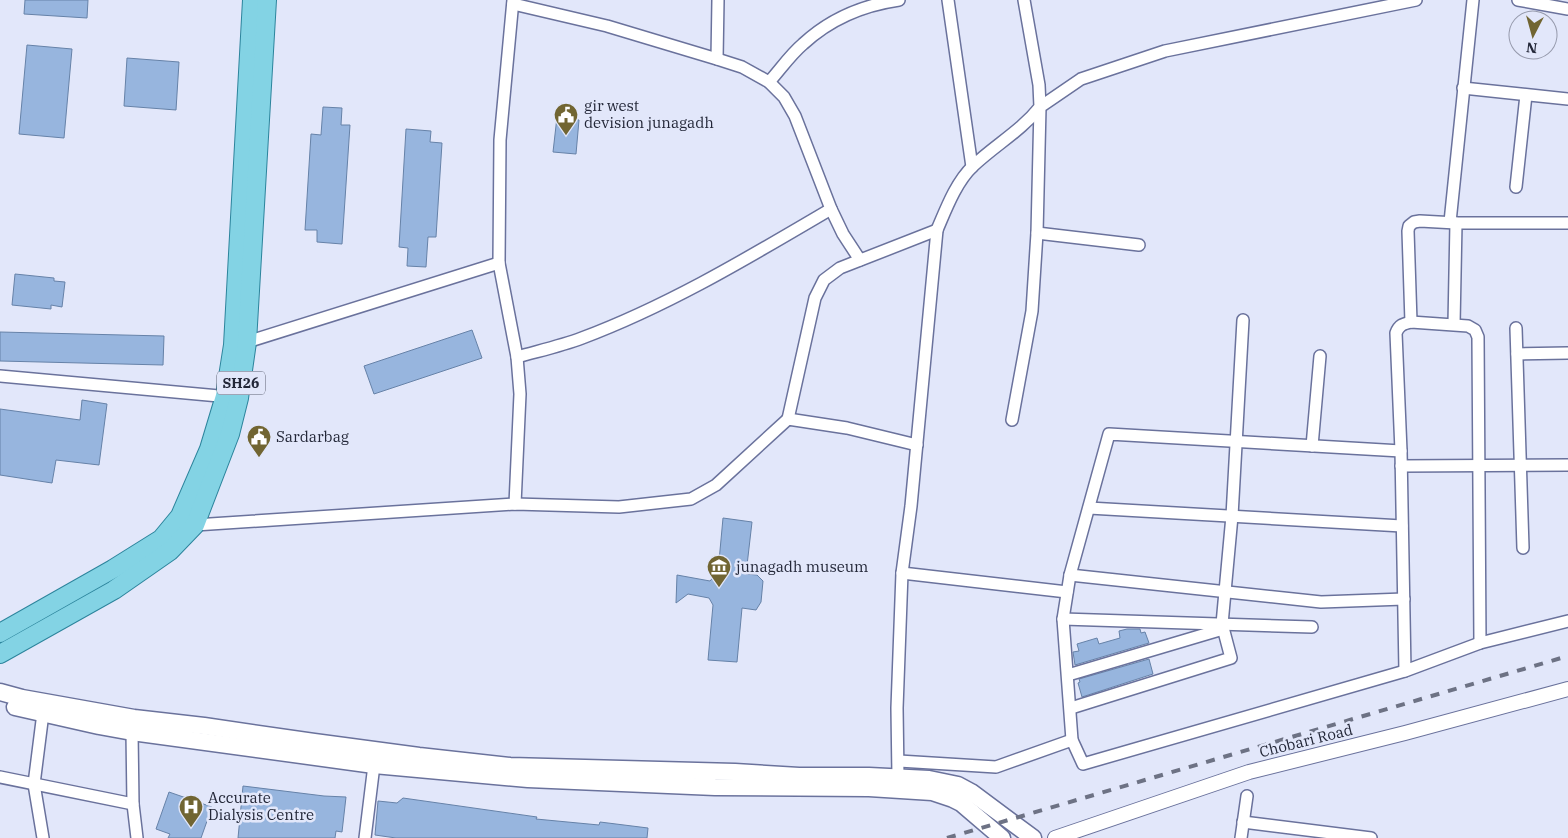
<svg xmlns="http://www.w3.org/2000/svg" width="1568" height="838" viewBox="0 0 1568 838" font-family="'IBM Plex Serif',serif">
<rect width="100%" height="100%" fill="#e2e7fa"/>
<g fill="#97b5de" stroke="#6682a8">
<path d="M 25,0 L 88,0 L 87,18 L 24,14 Z"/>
<path d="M 27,45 L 72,49 L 64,138 L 19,134 Z"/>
<path d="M 127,58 L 179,62 L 176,110 L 124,106 Z"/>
<path d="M 323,107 L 342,108 L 341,125 L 350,125 L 342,244 L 317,242 L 317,230 L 305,230 L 311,134 L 321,135 Z"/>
<path d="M 557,117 L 579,120 L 576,154 L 553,152 Z"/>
<path d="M 406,129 L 431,131 L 430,142 L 442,143 L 436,237 L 428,237 L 426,267 L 407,266 L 408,248 L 399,247 Z"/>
<path d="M 15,274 L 54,278 L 54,281 L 65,282 L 62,307 L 51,305 L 51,309 L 12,305 Z"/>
<path d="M 472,330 L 482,358 L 374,394 L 364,366 Z"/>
<path d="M 0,332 L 164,336 L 163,365 L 0,361 Z"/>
<path d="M 82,400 L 107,404 L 99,465 L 56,460 L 52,483 L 0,475 L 0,409 L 80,420 Z"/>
<path d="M 723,518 L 752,522 L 746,574 L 757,575 L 763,581 L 761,602 L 756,610 L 742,608 L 737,662 L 708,660 L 713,605 L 709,598 L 688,594 L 676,603 L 677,575 L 710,581 L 718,572 Z"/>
<path d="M 1127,629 L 1140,629 L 1141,633 L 1145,632 L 1149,643 L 1075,665 L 1073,652 L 1079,651 L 1077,644 L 1097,638 L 1099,644 L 1120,638 L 1119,631 Z"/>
<path d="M 1149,659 L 1153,674 L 1082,697 L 1078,683 L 1080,682 L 1079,679 Z"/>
<path d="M 243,786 L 324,796 L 346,797 L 342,832 L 336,831 L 335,838 L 238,838 Z"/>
<path d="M 169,792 L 212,807 L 201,838 L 168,838 L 170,834 L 156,829 Z"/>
<path d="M 403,798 L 537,817 L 536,819 L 599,825 L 600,822 L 648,828 L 647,838 L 396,838 L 375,835 L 378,801 L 397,803 Z"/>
</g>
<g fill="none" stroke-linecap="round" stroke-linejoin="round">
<defs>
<g id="minor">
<path d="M 513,0 L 500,140 L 499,263 L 517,357 L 520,394 L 515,504"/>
<path d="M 948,0 L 972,167"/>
<path d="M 1518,0 L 1568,9"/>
<path d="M 513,4 L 607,26 L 717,59 L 742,67 L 769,82 L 784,97 L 795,116 L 831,209 L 843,234 L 860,260"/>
<path d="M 717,59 L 718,0"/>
<path d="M 769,82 C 780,70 790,55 803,44 C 830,19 864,5 899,0"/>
<path d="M 1463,88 L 1568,99"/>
<path d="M 1516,187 L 1526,95"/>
<path d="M 1450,222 L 1473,0"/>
<path d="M 1037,233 L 1139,245"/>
<path d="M 1411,322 L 1408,231 L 1409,226 L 1414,222 L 1420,221 L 1456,223 L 1568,223"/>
<path d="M 1454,324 L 1456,223"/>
<path d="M 1516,328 L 1523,548"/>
<path d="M 247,342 L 499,263"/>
<path d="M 1517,354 L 1568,353"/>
<path d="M 517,357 C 538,351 561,346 582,338 C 670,305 751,256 831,209"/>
<path d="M 0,376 L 230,397"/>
<path d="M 788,419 L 815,298 L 824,280 L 840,268 L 937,230"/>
<path d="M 1012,420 L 1032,311 L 1037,233 L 1040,107 L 1081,79 L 1165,51 L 1416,0"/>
<path d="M 1312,446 L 1320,356"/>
<path d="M 1401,451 L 1109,434 L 1070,575 L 1063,619 L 1072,740 L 1083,764 L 1405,671 L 1480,643 L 1568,621"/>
<path d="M 1401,466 L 1568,465"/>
<path d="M 1089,508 L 1402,526"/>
<path d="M 190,523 L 195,525 L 515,504 L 619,507 L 691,499 L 716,485 L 788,419 L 847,428 L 917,445"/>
<path d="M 902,573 L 1067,592"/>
<path d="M 1070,575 L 1321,602 L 1404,599"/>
<path d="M 1063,619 L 1312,627"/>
<path d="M 1405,671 L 1401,451 L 1396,333 C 1399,325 1403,324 1411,322 L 1468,326 L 1475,330 L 1478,337 L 1480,643"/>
<path d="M 1068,675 L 1223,629"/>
<path d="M 1071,708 L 1231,658 L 1222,624 L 1232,516 L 1243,320"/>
<path d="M 43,713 L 34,784 L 43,838"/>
<path d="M 132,732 L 133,804 L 137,838"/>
<path d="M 899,761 L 996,767 L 1072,740"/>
<path d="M 0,777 L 133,804"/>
<path d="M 898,777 L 897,708 L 902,573 L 911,506 L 937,230 C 946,209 956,182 973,166 C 995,145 1021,131 1040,107 L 1039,85 L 1024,0"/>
<path d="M 1243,822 L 1371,838"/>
<path d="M 365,838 L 374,765"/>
<path d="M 1241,838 L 1247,796"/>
</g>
<path id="tertiary" d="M 1055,838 L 1249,772 L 1405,733 L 1568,689"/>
<g id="secondary">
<path d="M 0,692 L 22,698 L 134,718 L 204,726 L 314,742 L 419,756 L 510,766 L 735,772 L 799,776 L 869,776 L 929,779 L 958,785 L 971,792 L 1033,838"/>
<path d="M 15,707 L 99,726 L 132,732 L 374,765 L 528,779 L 715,787 L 869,788 L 932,792 L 953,799 L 961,803 L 1002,838"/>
</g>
<g id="primary">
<path d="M 0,633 L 113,569 L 161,539 L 180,516 L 209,449 L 225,396 L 233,345 L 252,0"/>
<path d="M 0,654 L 114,590 L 170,551 L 195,525 L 230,434 L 239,398 L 247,342 L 267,0"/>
</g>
</defs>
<use href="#minor" stroke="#6a729c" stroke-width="14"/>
<use href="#tertiary" stroke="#6a729c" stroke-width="16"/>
<use href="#secondary" stroke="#6a729c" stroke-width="19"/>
<use href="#primary" stroke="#2c849c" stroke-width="20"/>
<use href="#minor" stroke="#fff" stroke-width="11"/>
<use href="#tertiary" stroke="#fff" stroke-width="14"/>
<use href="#secondary" stroke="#fff" stroke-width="16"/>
<use href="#primary" stroke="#83d3e4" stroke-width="18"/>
<path stroke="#6d7284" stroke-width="4" stroke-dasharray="9 9" stroke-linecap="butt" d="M 947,838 L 1568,656"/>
</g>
<defs>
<symbol id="civic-pin" viewBox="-11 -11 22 30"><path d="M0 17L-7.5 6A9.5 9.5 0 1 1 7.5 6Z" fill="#716532" stroke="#e2e7fa"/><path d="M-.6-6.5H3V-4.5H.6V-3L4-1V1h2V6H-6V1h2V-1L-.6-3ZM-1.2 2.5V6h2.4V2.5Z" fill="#fff"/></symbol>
<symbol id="museum-pin" viewBox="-11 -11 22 30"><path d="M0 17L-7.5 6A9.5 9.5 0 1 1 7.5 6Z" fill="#716532" stroke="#e2e7fa"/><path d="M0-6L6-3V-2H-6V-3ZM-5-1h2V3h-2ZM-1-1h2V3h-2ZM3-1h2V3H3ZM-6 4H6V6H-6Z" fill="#fff"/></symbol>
<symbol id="hospital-pin" viewBox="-11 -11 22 30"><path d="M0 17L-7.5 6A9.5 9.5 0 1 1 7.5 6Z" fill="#716532" stroke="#e2e7fa"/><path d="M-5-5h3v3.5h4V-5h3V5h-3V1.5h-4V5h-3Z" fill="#fff"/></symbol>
</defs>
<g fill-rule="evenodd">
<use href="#civic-pin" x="552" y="101" width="28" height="38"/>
<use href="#civic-pin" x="245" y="423" width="28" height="38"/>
<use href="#museum-pin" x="705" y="553" width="28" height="38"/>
<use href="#hospital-pin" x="177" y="793" width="28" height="38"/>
</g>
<g text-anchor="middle" stroke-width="5" stroke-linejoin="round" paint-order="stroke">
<rect fill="#e2e7fa" stroke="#5c6172" stroke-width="1" x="217" y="371.5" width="48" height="23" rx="4"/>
<g font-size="14" font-weight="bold" fill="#232738">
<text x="241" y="388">SH26</text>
</g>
<g font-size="15" fill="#232738" stroke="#e2e7fa" text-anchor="start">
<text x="584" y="111">gir west<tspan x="584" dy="17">devision junagadh</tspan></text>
<text x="276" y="442">Sardarbag</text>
<text x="736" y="572">junagadh museum</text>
<text x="208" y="803">Accurate<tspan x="208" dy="17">Dialysis Centre</tspan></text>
</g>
<g font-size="15" fill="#232738" stroke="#e2e7fa">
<text transform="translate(1306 741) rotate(-14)" y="5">Chobari Road</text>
</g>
</g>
<g transform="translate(1533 35) rotate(186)"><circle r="24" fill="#e2e7fa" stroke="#969aac"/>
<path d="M0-4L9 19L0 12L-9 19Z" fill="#716532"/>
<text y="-8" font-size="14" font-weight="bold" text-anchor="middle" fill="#232738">N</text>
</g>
</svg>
